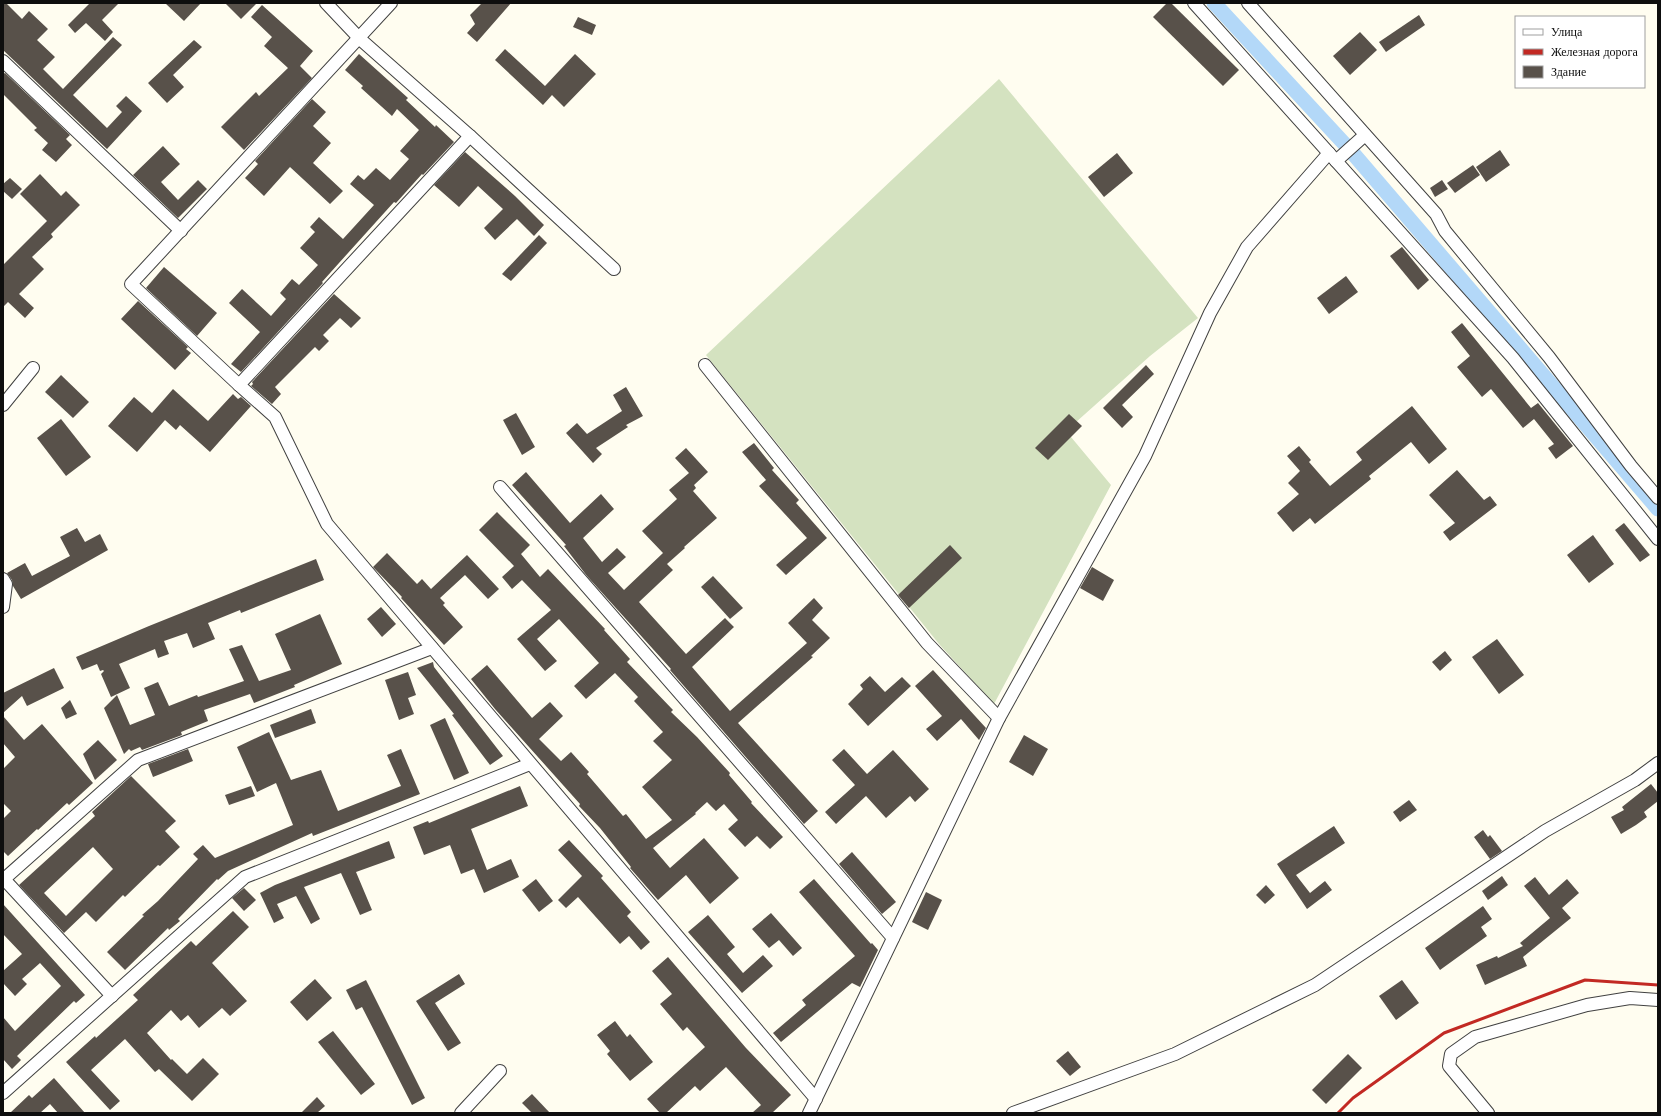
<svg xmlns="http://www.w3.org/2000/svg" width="1661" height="1116" viewBox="0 0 1661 1116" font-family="'Libre Baskerville',serif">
<rect width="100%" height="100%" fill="#fffdf0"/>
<path fill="#d4e2c0" d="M 999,79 L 1198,318 L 1150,356 L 1066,431 L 1111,485 L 994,704 L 939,644 L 706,355 Z"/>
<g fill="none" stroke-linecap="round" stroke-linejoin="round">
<path stroke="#b3d8f8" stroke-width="15" d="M 1214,3 L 1351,151 L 1658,509"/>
</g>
<g fill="#58514a" fill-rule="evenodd">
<path d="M 3,3 L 6,3 L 22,19 L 29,11 L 48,29 L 37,40 L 55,57 L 43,69 L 63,89 L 113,37 L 122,45 L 73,95 L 107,128 L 122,112 L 116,106 L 126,96 L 142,111 L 107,149 L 3,50 Z"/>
<path d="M 90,3 L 119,3 L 102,20 L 113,32 L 105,41 L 86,23 L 75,33 L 68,25 Z"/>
<path d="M 165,3 L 201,3 L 184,21 Z"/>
<path d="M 225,3 L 257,3 L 241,19 Z"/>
<path d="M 482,3 L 511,3 L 477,42 L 467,33 L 475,24 L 470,15 Z"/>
<path d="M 1167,3 L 1171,3 L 1239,70 L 1223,86 L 1153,17 Z"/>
<path d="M 262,5 L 313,51 L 300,66 L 312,78 L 244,150 L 221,127 L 256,92 L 259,96 L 288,68 L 264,46 L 272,37 L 251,17 Z"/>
<path d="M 1419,15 L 1425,25 L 1386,52 L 1379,42 Z"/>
<path d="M 578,17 L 596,25 L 592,35 L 573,27 Z"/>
<path d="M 1360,32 L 1377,50 L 1350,75 L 1333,56 Z"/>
<path d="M 194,40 L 202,47 L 173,75 L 184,87 L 167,103 L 148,83 Z"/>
<path d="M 505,49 L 545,86 L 575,54 L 596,74 L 564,107 L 552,95 L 543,105 L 495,60 Z"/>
<path d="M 359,54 L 408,98 L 406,100 L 435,127 L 436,125 L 454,142 L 423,175 L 422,174 L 396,203 L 394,202 L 339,263 L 322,282 L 323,283 L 241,372 L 231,364 L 260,332 L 229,303 L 242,289 L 271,316 L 286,299 L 280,293 L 292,279 L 299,285 L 318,265 L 300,248 L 315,232 L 310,227 L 319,217 L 343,239 L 374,205 L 350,184 L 358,175 L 364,180 L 376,168 L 390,180 L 409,159 L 400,151 L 419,130 L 397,109 L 392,116 L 361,88 L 363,86 L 345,70 Z"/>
<path d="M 5,73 L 70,135 L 66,139 L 72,145 L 56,162 L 42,150 L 48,143 L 34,130 L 37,128 L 3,94 L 3,74 Z"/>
<path d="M 312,99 L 326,112 L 313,126 L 331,143 L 313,163 L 343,191 L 330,204 L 290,167 L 264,196 L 245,178 L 258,164 L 255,161 Z"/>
<path d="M 163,146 L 180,164 L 161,182 L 178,200 L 198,180 L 207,189 L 178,218 L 133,175 Z"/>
<path d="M 1500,150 L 1510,165 L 1486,182 L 1476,167 Z"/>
<path d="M 465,152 L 515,196 L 544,225 L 534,236 L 517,219 L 495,240 L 484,228 L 503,209 L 478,186 L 459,207 L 434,185 Z"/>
<path d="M 1117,153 L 1133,173 L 1104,197 L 1088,177 Z"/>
<path d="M 1473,165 L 1480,175 L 1455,193 L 1447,183 Z"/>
<path d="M 40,174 L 61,196 L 66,191 L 80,205 L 51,234 L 53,237 L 32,257 L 44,269 L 19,294 L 34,308 L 25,318 L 8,302 L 3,307 L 3,265 L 47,221 L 20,194 Z"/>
<path d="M 10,178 L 22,189 L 12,199 L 3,191 L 3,184 Z"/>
<path d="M 1442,180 L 1448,189 L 1435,197 L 1430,188 Z"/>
<path d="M 539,235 L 547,243 L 511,281 L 502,274 Z"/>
<path d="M 1402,247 L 1429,280 L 1418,290 L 1390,256 Z"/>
<path d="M 164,267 L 217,313 L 197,336 L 146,288 Z"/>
<path d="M 1346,276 L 1358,292 L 1329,314 L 1317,298 Z"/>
<path d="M 334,294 L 361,318 L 351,328 L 340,318 L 323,335 L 329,341 L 319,351 L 315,347 L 275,387 L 281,394 L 272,404 L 251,386 L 253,384 L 252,382 Z"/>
<path d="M 138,301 L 188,347 L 186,349 L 191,353 L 175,370 L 121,319 Z"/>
<path d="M 1462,323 L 1531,408 L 1538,403 L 1573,446 L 1556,459 L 1548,448 L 1554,444 L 1534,419 L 1523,428 L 1491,389 L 1482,397 L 1457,367 L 1470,356 L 1451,332 Z"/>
<path d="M 1146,365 L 1154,374 L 1122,405 L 1133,417 L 1122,428 L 1103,408 Z"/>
<path d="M 61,375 L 89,402 L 73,418 L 45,392 Z"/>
<path d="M 626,387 L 643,416 L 626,425 L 628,427 L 596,448 L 602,454 L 593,463 L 566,433 L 577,423 L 587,434 L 622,411 L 613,395 Z"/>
<path d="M 173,389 L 208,421 L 233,394 L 238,399 L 241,397 L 251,406 L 210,452 L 180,425 L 176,430 L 165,420 L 137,452 L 108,426 L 134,397 L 152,413 Z"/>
<path d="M 1412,406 L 1447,449 L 1429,464 L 1411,442 L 1369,476 L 1371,479 L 1315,524 L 1310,518 L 1293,532 L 1277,513 L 1299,494 L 1288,483 L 1300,471 L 1287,456 L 1299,446 L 1311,460 L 1309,462 L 1330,486 L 1362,460 L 1356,452 Z"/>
<path d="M 516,413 L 535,447 L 522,455 L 503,420 Z"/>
<path d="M 1069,414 L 1082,426 L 1048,460 L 1035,448 Z"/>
<path d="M 61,419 L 91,457 L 66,476 L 37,438 Z"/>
<path d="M 754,443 L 774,468 L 772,470 L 799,500 L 796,503 L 827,538 L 786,575 L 776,565 L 807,538 L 759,486 L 766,480 L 742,452 Z"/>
<path d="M 686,448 L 708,472 L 694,485 L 696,488 L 693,491 L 717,518 L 684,547 L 685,548 L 667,564 L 673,570 L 639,602 L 686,654 L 725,618 L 734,627 L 692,667 L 730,711 L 807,643 L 788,623 L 814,598 L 823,608 L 812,620 L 830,638 L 811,656 L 813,657 L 738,723 L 818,811 L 804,824 L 670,670 L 671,669 L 587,576 L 564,546 L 566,545 L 512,485 L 526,472 L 570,523 L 601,494 L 614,509 L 583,538 L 602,562 L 617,548 L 626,557 L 608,573 L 624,590 L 663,553 L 642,531 L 677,499 L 669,490 L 689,473 L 675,458 Z"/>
<path d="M 1457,470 L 1484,500 L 1490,496 L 1497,505 L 1450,541 L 1443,532 L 1455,523 L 1429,495 Z"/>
<path d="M 497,512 L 530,545 L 521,554 L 540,577 L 548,569 L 605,629 L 604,630 L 630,659 L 627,662 L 673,710 L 671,712 L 697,737 L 730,773 L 729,775 L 752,802 L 751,803 L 783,837 L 770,849 L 757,836 L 745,847 L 728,829 L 738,820 L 724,804 L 716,811 L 707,802 L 695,813 L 696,814 L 653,848 L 670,868 L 704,838 L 739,878 L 710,904 L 686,875 L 658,900 L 630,868 L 631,867 L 600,828 L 579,806 L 580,804 L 495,709 L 471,679 L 487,665 L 532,718 L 550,702 L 563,716 L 539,739 L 561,761 L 571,752 L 589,772 L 587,774 L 623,816 L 626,814 L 646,839 L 672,820 L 642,787 L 672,760 L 653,741 L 663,732 L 634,701 L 638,697 L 615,673 L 586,699 L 574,686 L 599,663 L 559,619 L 537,639 L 557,661 L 545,671 L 517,639 L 551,610 L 522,580 L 512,589 L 502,577 L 514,566 L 479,530 Z"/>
<path d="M 1624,523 L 1650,555 L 1640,562 L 1615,530 Z"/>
<path d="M 77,528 L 85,542 L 100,534 L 108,550 L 21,599 L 13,586 L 12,580 L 7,573 L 25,563 L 32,576 L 70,556 L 60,537 Z"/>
<path d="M 1593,535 L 1614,564 L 1589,583 L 1567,555 Z"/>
<path d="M 950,545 L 962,558 L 909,608 L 898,595 Z"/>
<path d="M 387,553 L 417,584 L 422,579 L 431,589 L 467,555 L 499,589 L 488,599 L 465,575 L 440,598 L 445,603 L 443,605 L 463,627 L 444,645 L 401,598 L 402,597 L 373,567 Z"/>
<path d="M 316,559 L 324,580 L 241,613 L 240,610 L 208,623 L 215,639 L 193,648 L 187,633 L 164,641 L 169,654 L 158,658 L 155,649 L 119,664 L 130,688 L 111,697 L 101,674 L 104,671 L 103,670 L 100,671 L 97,664 L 82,670 L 76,657 L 149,626 Z"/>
<path d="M 1092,567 L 1114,580 L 1103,601 L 1080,588 Z"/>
<path d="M 713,576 L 743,608 L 730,619 L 701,587 Z"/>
<path d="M 381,607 L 396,624 L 382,637 L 367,619 Z"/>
<path d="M 320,614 L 342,664 L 294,685 L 295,687 L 254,703 L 250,694 L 204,710 L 208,721 L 181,732 L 182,735 L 142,750 L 140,747 L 131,751 L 129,749 L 124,754 L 104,708 L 117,695 L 130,725 L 155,715 L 144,688 L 158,682 L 169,706 L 197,695 L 198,697 L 244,681 L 229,649 L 242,645 L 259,681 L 291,670 L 275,634 Z"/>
<path d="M 1497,639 L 1524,675 L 1499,694 L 1472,657 Z"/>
<path d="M 1445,651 L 1452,660 L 1440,671 L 1432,662 Z"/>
<path d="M 433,662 L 434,667 L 503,756 L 490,765 L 452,715 L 454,714 L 417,668 Z"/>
<path d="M 54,668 L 64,688 L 27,706 L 22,696 L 3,713 L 3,693 Z"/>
<path d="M 933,670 L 986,728 L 979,740 L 961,719 L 937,741 L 926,729 L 942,716 L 915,686 Z"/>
<path d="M 408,672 L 416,695 L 408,698 L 414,714 L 399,720 L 385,680 Z"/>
<path d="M 870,676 L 885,692 L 902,677 L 911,686 L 868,726 L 848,704 L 863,689 L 860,685 Z"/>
<path d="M 70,700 L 77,714 L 66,719 L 61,708 Z"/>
<path d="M 311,709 L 316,723 L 275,738 L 270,725 Z"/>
<path d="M 3,716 L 24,740 L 42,724 L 93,783 L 69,805 L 67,803 L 38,830 L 37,829 L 8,856 L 3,851 L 3,819 L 11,811 L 3,803 L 3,769 L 15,757 L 3,743 Z"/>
<path d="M 445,718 L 469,773 L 454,780 L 430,725 Z"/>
<path d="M 269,732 L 291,780 L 321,770 L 338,811 L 401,786 L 387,755 L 401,749 L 420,794 L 313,836 L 312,833 L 228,871 L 218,880 L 217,879 L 178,919 L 180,921 L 169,930 L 168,928 L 125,970 L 107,952 L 144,916 L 142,915 L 158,901 L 198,859 L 193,854 L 203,845 L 215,858 L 293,825 L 276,783 L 257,792 L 237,747 Z"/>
<path d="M 1024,735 L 1048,749 L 1033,776 L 1009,762 Z"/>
<path d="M 98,740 L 117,760 L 95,780 L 83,754 Z"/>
<path d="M 188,749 L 193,761 L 153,777 L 148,764 Z"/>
<path d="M 844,749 L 867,774 L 893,750 L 929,789 L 915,802 L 910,796 L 886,818 L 866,796 L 836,824 L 825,812 L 855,785 L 832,760 Z"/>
<path d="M 131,776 L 176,821 L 165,831 L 180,847 L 160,866 L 158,865 L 125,897 L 123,895 L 96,922 L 86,912 L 64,933 L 19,885 L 95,816 L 92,812 ZM 93,847 L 113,869 L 66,916 L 44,893 Z"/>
<path d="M 1651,784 L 1658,793 L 1658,801 L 1644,812 L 1647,817 L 1636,825 L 1621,834 L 1611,817 L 1624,810 L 1622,807 Z"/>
<path d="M 251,786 L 255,796 L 229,805 L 225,795 Z"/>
<path d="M 520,786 L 528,806 L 471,829 L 487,870 L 511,859 L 519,877 L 484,893 L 474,869 L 461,874 L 450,845 L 424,855 L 413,827 L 428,821 L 429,823 Z"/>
<path d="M 1409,800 L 1417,810 L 1400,822 L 1393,812 Z"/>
<path d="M 1334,826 L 1345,843 L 1296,875 L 1310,893 L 1325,881 L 1332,890 L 1307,909 L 1277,864 Z"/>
<path d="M 1483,830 L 1488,837 L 1490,835 L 1502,851 L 1490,859 L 1474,837 Z"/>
<path d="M 569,840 L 603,876 L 601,878 L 631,912 L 627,916 L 650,942 L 641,950 L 629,936 L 620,944 L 578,897 L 566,908 L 558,900 L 582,876 L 558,850 Z"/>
<path d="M 389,841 L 395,858 L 356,872 L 372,910 L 360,915 L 341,873 L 304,887 L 320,919 L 311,924 L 296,896 L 277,904 L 284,918 L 274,923 L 260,893 L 275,885 Z"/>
<path d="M 852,852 L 896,902 L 882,914 L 839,864 Z"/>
<path d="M 1502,876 L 1508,885 L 1488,900 L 1482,891 Z"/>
<path d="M 1535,877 L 1549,895 L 1567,879 L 1579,893 L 1562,908 L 1571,918 L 1523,957 L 1527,966 L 1485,985 L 1476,965 L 1497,956 L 1498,958 L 1523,946 L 1520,943 L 1550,918 L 1524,886 Z"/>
<path d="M 536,879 L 553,901 L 539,912 L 522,890 Z"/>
<path d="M 814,879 L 871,944 L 872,943 L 878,950 L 860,987 L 852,983 L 781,1042 L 773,1033 L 806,1005 L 802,1000 L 855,956 L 799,892 Z"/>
<path d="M 1266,885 L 1275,895 L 1265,904 L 1256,895 Z"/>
<path d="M 244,888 L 256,900 L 244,911 L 232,898 Z"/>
<path d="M 926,892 L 942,900 L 928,930 L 912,922 Z"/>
<path d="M 3,904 L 85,995 L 76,1003 L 74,1001 L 17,1056 L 21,1060 L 12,1069 L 3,1059 L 3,1017 L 15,1031 L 61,986 L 40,963 L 22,979 L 27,984 L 15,996 L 3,983 L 3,971 L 22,954 L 3,934 Z"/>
<path d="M 1483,906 L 1492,919 L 1481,927 L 1487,936 L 1440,970 L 1425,948 Z"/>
<path d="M 233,911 L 249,927 L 212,963 L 247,1001 L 230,1016 L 222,1008 L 199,1028 L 188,1015 L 181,1021 L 171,1010 L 147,1033 L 171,1060 L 172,1059 L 187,1074 L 203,1058 L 219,1074 L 192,1101 L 159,1069 L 155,1072 L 125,1039 L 91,1070 L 120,1101 L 110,1110 L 66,1062 L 95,1036 L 96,1038 L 138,1000 L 133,995 L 191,941 L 196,946 Z"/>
<path d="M 771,913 L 802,948 L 793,956 L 779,940 L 769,948 L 752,929 Z"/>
<path d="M 708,915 L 735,947 L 727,954 L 743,973 L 763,955 L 773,966 L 742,993 L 688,932 Z"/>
<path d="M 668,957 L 746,1048 L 791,1095 L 772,1113 L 752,1113 L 761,1105 L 726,1067 L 700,1091 L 695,1086 L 666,1113 L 660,1113 L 647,1099 L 705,1047 L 687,1027 L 683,1031 L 660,1004 L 672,994 L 652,971 Z"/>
<path d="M 459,974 L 465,984 L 435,1003 L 461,1043 L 448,1051 L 416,1001 Z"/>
<path d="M 315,979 L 332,998 L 307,1021 L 290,1002 Z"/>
<path d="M 366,980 L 425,1098 L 412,1105 L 362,1007 L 356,1010 L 346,990 Z"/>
<path d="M 1402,980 L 1419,1003 L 1396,1020 L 1379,996 Z"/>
<path d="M 615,1021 L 627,1037 L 630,1034 L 653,1062 L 630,1081 L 607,1054 L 610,1051 L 597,1035 Z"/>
<path d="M 333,1031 L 375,1084 L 361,1095 L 318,1042 Z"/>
<path d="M 1068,1051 L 1081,1067 L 1070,1076 L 1056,1061 Z"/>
<path d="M 1348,1054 L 1362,1068 L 1326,1104 L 1312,1090 Z"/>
<path d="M 54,1078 L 85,1113 L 58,1113 L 50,1104 L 40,1113 L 10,1113 L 29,1095 L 32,1098 Z"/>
<path d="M 532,1094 L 550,1113 L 532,1113 L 522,1103 Z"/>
<path d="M 317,1097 L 325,1106 L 317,1113 L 301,1113 Z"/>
</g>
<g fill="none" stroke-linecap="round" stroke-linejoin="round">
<defs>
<g id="street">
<path d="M 326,3 L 360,39 L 470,136 L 239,385 L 275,417 L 327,524 L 816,1099"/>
<path d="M 1194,3 L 1513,358 L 1658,539"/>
<path d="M 1248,3 L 1436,214 L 1445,231 L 1549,357 L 1631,466 L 1658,498"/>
<path d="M 3,61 L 181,231"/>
<path d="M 470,136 L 614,269"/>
<path d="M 1336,161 L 1365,135"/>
<path d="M 705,365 L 927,643 L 999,718"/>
<path d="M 239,385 L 131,284 L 391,3"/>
<path d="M 3,405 L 33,368"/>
<path d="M 500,487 L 893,938"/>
<path d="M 3,579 L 6,584 L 3,607"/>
<path d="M 3,878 L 112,996"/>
<path d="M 3,880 L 138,760 L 432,648"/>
<path d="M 3,1093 L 245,877 L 530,764"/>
<path d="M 461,1113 L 500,1071"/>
<path d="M 809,1113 L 999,718 L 1145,456 L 1210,313 L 1247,247 L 1329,153"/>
<path d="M 1013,1113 L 1175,1054 L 1315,985 L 1545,831 L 1635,780 L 1658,763"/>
<path d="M 1488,1113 L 1449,1066 L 1451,1054 L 1475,1037 L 1587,1005 L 1630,998 L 1658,1000"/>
</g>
</defs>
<use href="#street" stroke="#414141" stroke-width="14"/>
<use href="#street" stroke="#fff" stroke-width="12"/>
<path stroke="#c22923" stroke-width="3" d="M 1338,1113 L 1353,1098 L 1444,1033 L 1585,980 L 1658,985"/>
</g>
<rect width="1661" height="1116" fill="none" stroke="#0e0e0e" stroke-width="8"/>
<rect x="1515" y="16" width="130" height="72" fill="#ffffff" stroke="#9f9f9f"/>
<rect x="1523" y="29" width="20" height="6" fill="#ffffff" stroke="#9f9f9f"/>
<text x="1551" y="36" font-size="12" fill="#0e0e0e">Улица</text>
<rect x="1523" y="49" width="20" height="6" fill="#c22923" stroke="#9f9f9f"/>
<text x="1551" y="56" font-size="12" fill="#0e0e0e">Железная дорога</text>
<rect x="1523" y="66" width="20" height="12" fill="#58514a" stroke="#9f9f9f"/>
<text x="1551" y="76" font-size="12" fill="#0e0e0e">Здание</text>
</svg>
